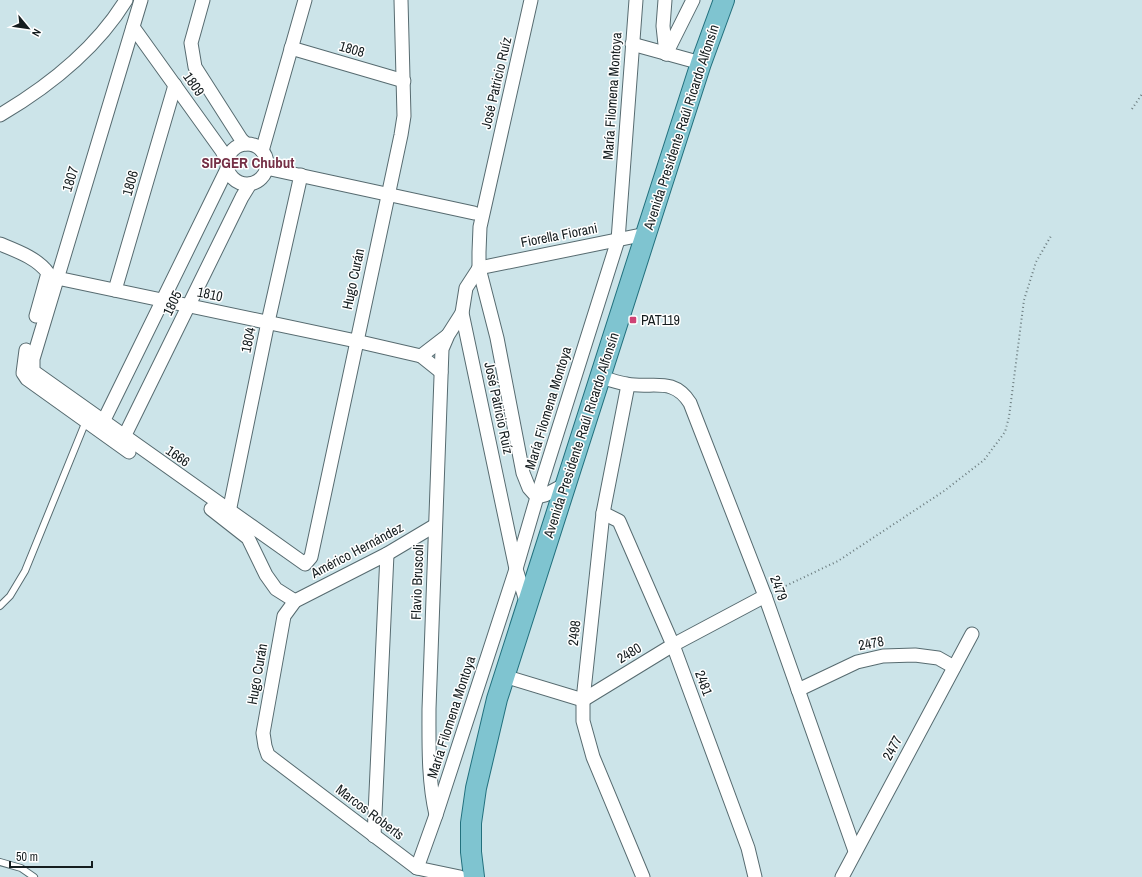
<svg xmlns="http://www.w3.org/2000/svg" width="1142" height="877" viewBox="0 0 1142 877" font-family="'Archivo Narrow',sans-serif">
<rect width="100%" height="100%" fill="#cce4e9"/>
<g fill="none" stroke-linecap="round" stroke-linejoin="round">
<defs>
<g id="service">
<path d="M 0,606 L 10,596 L 25,571 L 86,421"/>
<path d="M 0,862 L 21,868 L 34,877"/>
</g>
<g id="minor">
<path d="M 141,0 L 33,359 L 33,371 L 305,564 L 311,557 L 401,135 L 404,116 L 401,0"/>
<path d="M 203,0 L 191,43 L 195,67 L 241,139 L 246,144"/>
<path d="M 531,0 L 480,227 L 479,252 L 479,268 L 497,338 L 523,473 L 529,488 L 537,497 L 545,495 L 566,484"/>
<path d="M 665,0 L 663,26 L 666,54"/>
<path d="M 133,27 L 222,151 L 227,161"/>
<path d="M 632,44 L 701,63"/>
<path d="M 291,48 L 404,81"/>
<path d="M 666,54 L 693,0"/>
<path d="M 0,115 C 49,86 96,49 126,0"/>
<circle cx="247" cy="164" r="20"/>
<path d="M 262,151 L 305,0"/>
<path d="M 266,168 L 474,213"/>
<path d="M 0,244 C 17,251 37,258 48,273 L 36,316"/>
<path d="M 479,268 L 466,288 L 462,313 L 516,569 L 527,604"/>
<path d="M 479,268 L 646,234"/>
<path d="M 57,278 L 356,341 L 421,356"/>
<path d="M 115,290 L 175,85"/>
<path d="M 26,350 L 23,373 L 27,379 L 129,452"/>
<path d="M 441,372 L 421,356 L 447,336"/>
<path d="M 600,377 C 609,379 618,383 627,384 C 652,389 673,376 690,403 L 765,596 L 855,851"/>
<path d="M 628,385 L 603,513 L 583,700 L 583,721 L 593,757 L 643,877"/>
<path d="M 103,422 L 227,169"/>
<path d="M 124,437 L 242,197 L 250,184"/>
<path d="M 211,509 L 248,538 L 266,575 L 276,589 L 295,601"/>
<path d="M 229,512 L 268,322 L 301,175"/>
<path d="M 603,513 L 619,521 L 673,645 L 748,848 L 755,877"/>
<path d="M 434,526 L 387,554 L 295,601 L 284,616 L 263,733 L 265,746 L 268,755 L 417,868 L 460,877"/>
<path d="M 504,676 L 583,700 L 673,645 L 765,596"/>
<path d="M 798,690 L 857,662 L 883,656 L 915,655 L 938,658 L 954,667"/>
<path d="M 436,815 C 428,780 429,745 429,709 L 442,349 L 448,335 L 462,313"/>
<path d="M 374,836 L 387,554"/>
<path d="M 417,868 L 436,815 L 516,569 L 537,497 L 618,240 L 636,0"/>
<path d="M 842,877 L 972,634"/>
</g>
<path id="primary" d="M 474,877 L 471,852 L 471,823 L 476,788 L 497,699 L 646,234 L 701,63 L 724,0"/>
</defs>
<use href="#service" stroke="#576b70" stroke-width="8"/>
<use href="#minor" stroke="#576b70" stroke-width="15"/>
<use href="#primary" stroke="#22707d" stroke-width="22"/>
<g stroke="#6b7b7e" stroke-width="2" stroke-dasharray="1 3" stroke-linecap="butt">
<path d="M 1132,109 L 1142,94"/>
<path d="M 775,591 L 838,561 L 944,491 L 984,460 L 1005,432 L 1009,417 L 1024,300 L 1036,262 L 1051,236"/>
</g>
<use href="#service" stroke="#fff" stroke-width="6"/>
<use href="#minor" stroke="#fff" stroke-width="13"/>
<use href="#primary" stroke="#7fc4d0" stroke-width="20"/>
</g>
<rect fill="#ce4275" stroke="#fff" stroke-width="1.5" x="629" y="316" width="8" height="8" rx="2"/>
<g text-anchor="middle" stroke-width="3" stroke-linejoin="round" paint-order="stroke">
<g font-size="14" fill="#151d1f" stroke="#fff">
<text transform="translate(352 49) rotate(16)" y="5">1808</text>
<text transform="translate(496 83) rotate(-77)" y="5">José Patricio Ruíz</text>
<text transform="translate(194 84) rotate(55)" y="5">1809</text>
<text transform="translate(612 96) rotate(-86)" y="5">María Filomena Montoya</text>
<text transform="translate(681 127) rotate(-72)" y="5">Avenida Presidente Raúl Ricardo Alfonsín</text>
<text transform="translate(70 179) rotate(-73)" y="5">1807</text>
<text transform="translate(130 183) rotate(-74)" y="5">1806</text>
<text transform="translate(559 235) rotate(-11)" y="5">Fiorella Fiorani</text>
<text transform="translate(353 279) rotate(-78)" y="5">Hugo Curán</text>
<text transform="translate(210 294) rotate(12)" y="5">1810</text>
<text transform="translate(172 303) rotate(-64)" y="5">1805</text>
<text transform="translate(248 340) rotate(-78)" y="5">1804</text>
<text transform="translate(499 408) rotate(78)" y="5">José Patricio Ruíz</text>
<text transform="translate(548 408) rotate(-73)" y="5">María Filomena Montoya</text>
<text transform="translate(581 435) rotate(-72)" y="5">Avenida Presidente Raúl Ricardo Alfonsín</text>
<text transform="translate(178 456) rotate(35)" y="5">1666</text>
<text transform="translate(357 550) rotate(-28)" y="5">Américo Hernández</text>
<text transform="translate(417 582) rotate(-88)" y="5">Flavio Bruscoli</text>
<text transform="translate(779 588) rotate(69)" y="5">2479</text>
<text transform="translate(574 633) rotate(-84)" y="5">2498</text>
<text transform="translate(871 643) rotate(-11)" y="5">2478</text>
<text transform="translate(629 653) rotate(-31)" y="5">2480</text>
<text transform="translate(257 674) rotate(-80)" y="5">Hugo Curán</text>
<text transform="translate(704 683) rotate(69)" y="5">2481</text>
<text transform="translate(451 717) rotate(-72)" y="5">María Filomena Montoya</text>
<text transform="translate(892 748) rotate(-62)" y="5">2477</text>
<text transform="translate(370 812) rotate(37)" y="5">Marcos Roberts</text>
</g>
<g font-size="14" fill="#151d1f" stroke="#fff" text-anchor="start">
<text x="641" y="325">PAT119</text>
</g>
<g font-size="15" font-weight="bold" fill="#753046" stroke="#fff">
<text x="248" y="168">SIPGER Chubut</text>
</g>
</g>
<g transform="translate(28 28) rotate(119)" stroke="#ffffff" stroke-width="3" paint-order="stroke">
<path d="M0-3L7 15L0 10L-7 15Z" fill="#151d1f"/>
<text y="-6" font-size="11" font-weight="bold" text-anchor="middle" fill="#151d1f">N</text>
</g>
<path d="M10 861v6h82v-6" fill="none" stroke="#151d1f" stroke-width="2"/>
<text x="16" y="861" font-size="12" fill="#151d1f" stroke="#ffffff" stroke-width="3" paint-order="stroke">50 m</text>
</svg>
